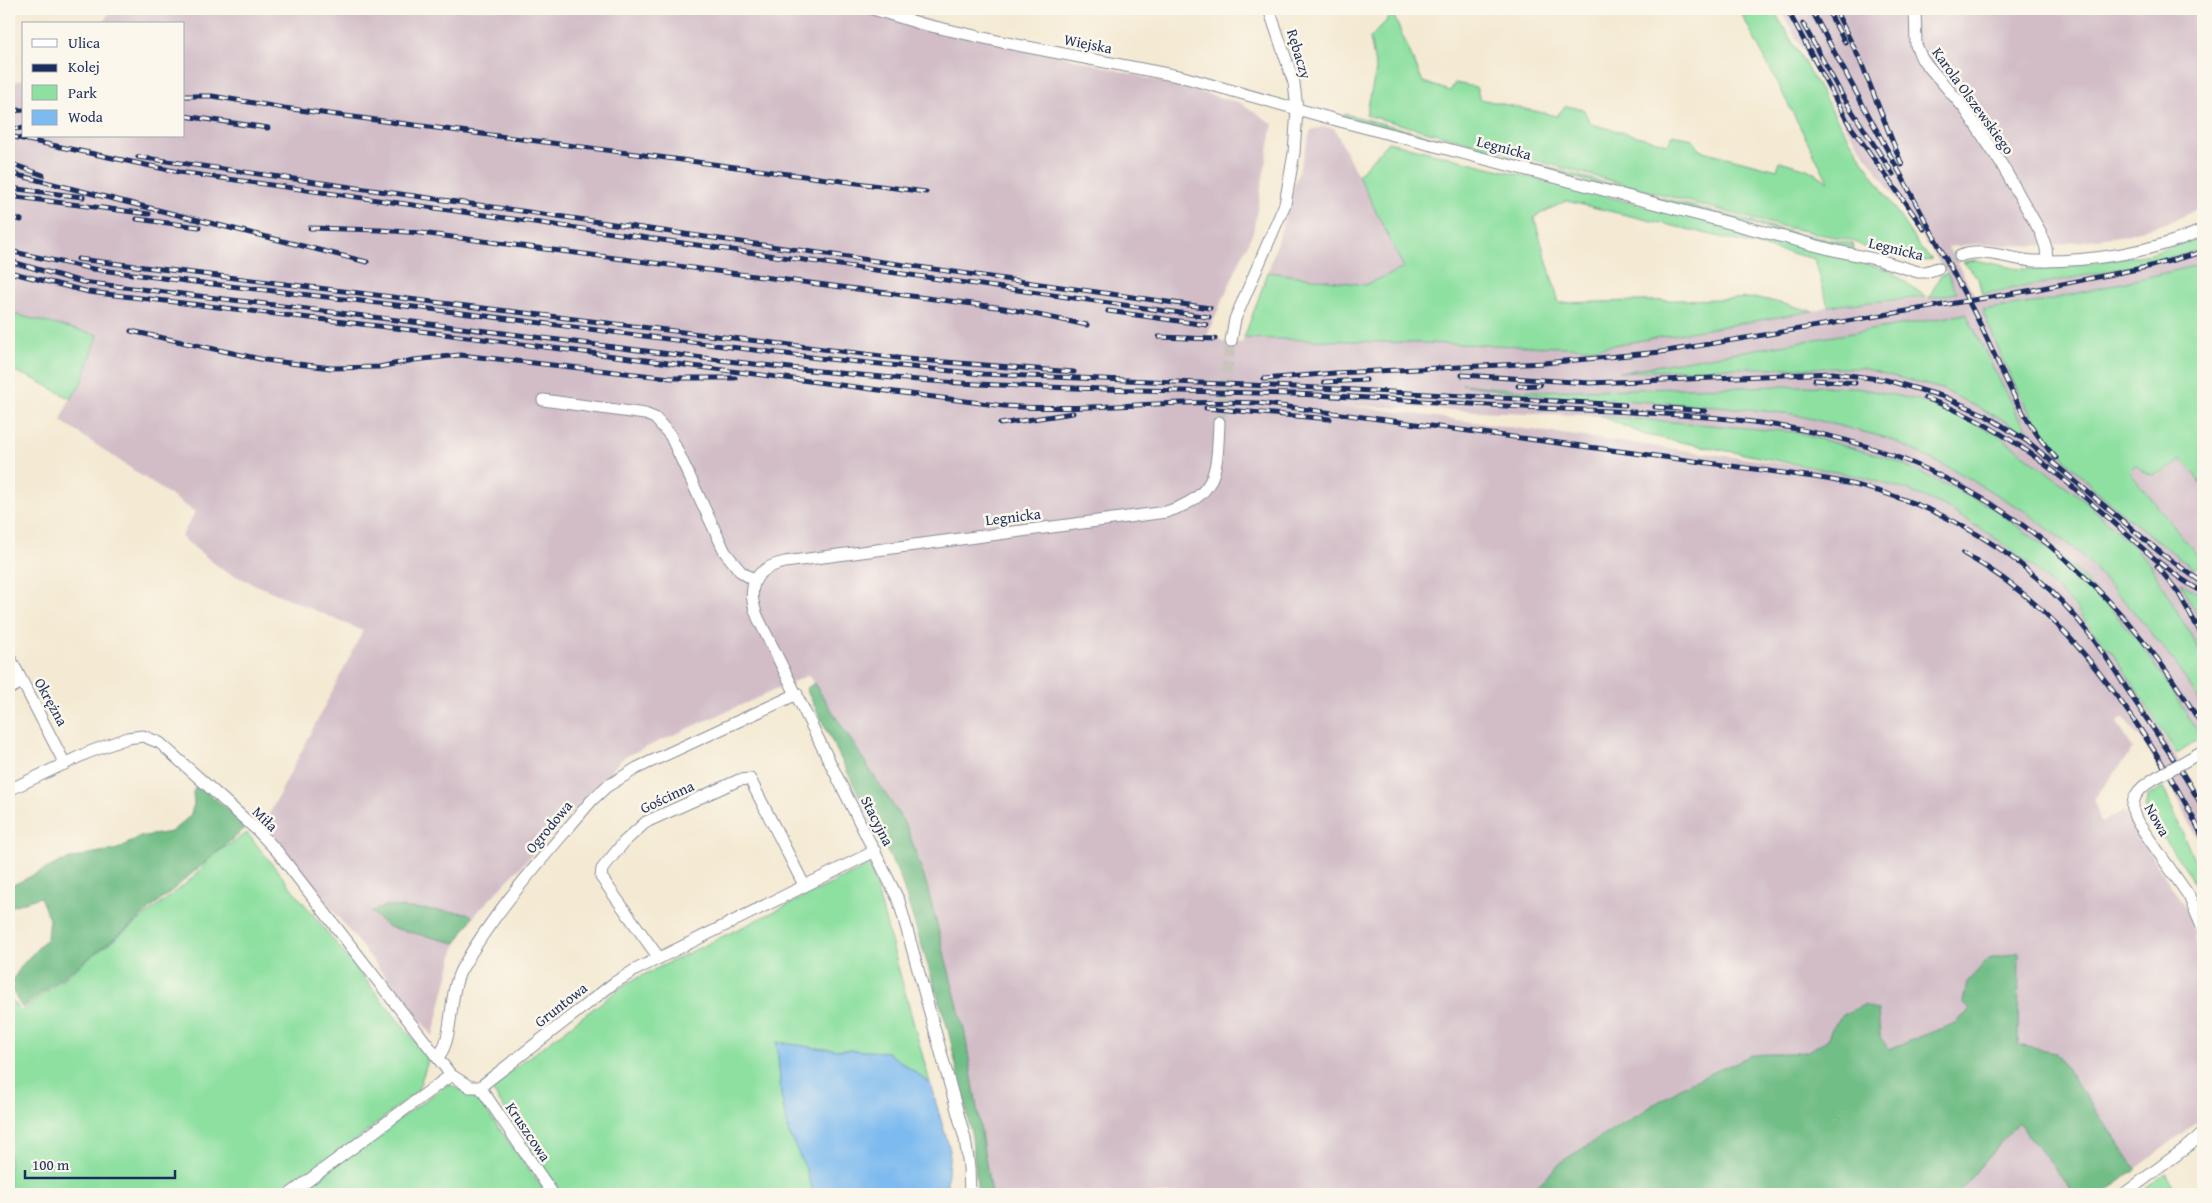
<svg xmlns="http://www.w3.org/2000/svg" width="2212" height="1203" viewBox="0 0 2212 1203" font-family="'Gentium Book Plus',serif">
<rect width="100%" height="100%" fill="#fbf7ec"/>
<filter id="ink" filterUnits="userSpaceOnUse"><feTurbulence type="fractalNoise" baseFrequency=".02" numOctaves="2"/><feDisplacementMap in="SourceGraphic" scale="10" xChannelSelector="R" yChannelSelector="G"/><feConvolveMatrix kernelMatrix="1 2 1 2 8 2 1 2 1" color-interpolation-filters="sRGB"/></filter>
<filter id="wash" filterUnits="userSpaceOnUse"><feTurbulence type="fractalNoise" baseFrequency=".0096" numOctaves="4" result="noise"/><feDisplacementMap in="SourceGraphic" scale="20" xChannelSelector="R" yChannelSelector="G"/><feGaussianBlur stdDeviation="1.12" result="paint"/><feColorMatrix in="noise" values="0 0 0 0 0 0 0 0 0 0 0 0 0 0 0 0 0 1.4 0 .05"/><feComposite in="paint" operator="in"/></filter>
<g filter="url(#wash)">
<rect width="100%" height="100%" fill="#f4ead3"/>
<g fill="#d2bdc7" fill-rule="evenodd">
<path d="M 111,9 L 886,9 L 1241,103 L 1273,124 L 1253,232 L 1206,337 L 1218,338 L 1222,342 L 1242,343 L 1244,338 L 1596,348 L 1813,311 L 1828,306 L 1929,298 L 1957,293 L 1947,273 L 1843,122 L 1780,9 L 2203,9 L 2203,206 L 2173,221 L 2126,235 L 2048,246 L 1976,244 L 1948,247 L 1975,296 L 2099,274 L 2203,249 L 2203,264 L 2040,302 L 1982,311 L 2009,372 L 2031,415 L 2056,446 L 2078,471 L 2118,509 L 2203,575 L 2203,596 L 2181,584 L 2203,626 L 2203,658 L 2149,562 L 2084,500 L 1997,434 L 1851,387 L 1792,386 L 1528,391 L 1473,386 L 1523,394 L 1716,406 L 1793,414 L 1887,438 L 1957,472 L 2026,512 L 2081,554 L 2137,615 L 2176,664 L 2203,707 L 2203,739 L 2143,646 L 1892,459 L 1794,432 L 1601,416 L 1331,405 L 1369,408 L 1794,465 L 1862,477 L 1907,490 L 1943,505 L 2001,542 L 2032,566 L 2064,596 L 2105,646 L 2111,650 L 2203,800 L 2203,850 L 2169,781 L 2142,741 L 2124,718 L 2117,722 L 2133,749 L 2094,799 L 2101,823 L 2123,811 L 2191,917 L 2203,993 L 2203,1107 L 2199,1120 L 2136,1169 L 2055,1052 L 2018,1045 L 2019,952 L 1989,959 L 1967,982 L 1963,1003 L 1970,1010 L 1955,1023 L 1889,1049 L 1880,1037 L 1877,1011 L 1832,1028 L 1827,1040 L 1806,1052 L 1752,1055 L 1687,1084 L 1628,1119 L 1564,1160 L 1538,1185 L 1533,1194 L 991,1194 L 965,1034 L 927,886 L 907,827 L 809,675 L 624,757 L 473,917 L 467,913 L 371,912 L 388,927 L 456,943 L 433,1036 L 264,824 L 363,631 L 224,571 L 181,537 L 195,512 L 61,421 L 95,334 L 9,313 L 9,85 L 24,79 L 24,136 L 184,136 L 184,24 L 103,24 ZM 1966,315 L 2018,417 L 2032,435 L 1942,389 L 1862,368 L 1722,368 L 1625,372 Z"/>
<path d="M 1322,127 L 1334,128 L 1404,268 L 1365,285 L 1268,272 L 1311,130 Z"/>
<path d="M 2182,459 L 2203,486 L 2203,561 L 2130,471 L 2136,466 L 2146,474 L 2159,476 Z"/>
<path d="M 2018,1122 L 2075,1194 L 1957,1194 Z"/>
</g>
<g fill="#8ee0a1" stroke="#548880">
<path d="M 1739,9 L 1773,9 L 1841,126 L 1920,248 L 1932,259 L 1921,262 L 1868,249 L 1853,241 L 1776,225 L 1366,115 L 1376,70 L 1370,38 L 1393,14 L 1423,82 L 1450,91 L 1455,83 L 1476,87 L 1480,99 L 1557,116 L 1565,106 L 1583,109 L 1591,124 L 1668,144 L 1672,135 L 1693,139 L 1699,150 L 1777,170 L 1780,161 L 1807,169 L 1828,181 Z"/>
<path d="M 1346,114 L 1801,235 L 1853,244 L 1854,249 L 1811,240 L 1594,183 L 1342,116 Z"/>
<path d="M 1388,142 L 1742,230 L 1889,270 L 1926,297 L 1828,306 L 1815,259 L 1566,201 L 1534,217 L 1559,303 L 1759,298 L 1813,311 L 1596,348 L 1244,338 L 1268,272 L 1365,285 L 1404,268 L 1358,175 Z"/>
<path d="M 2203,236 L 2203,249 C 2130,269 2057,281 1982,294 L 1978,278 L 1963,262 L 1976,260 L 2018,269 L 2048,269 L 2151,254 Z"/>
<path d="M 2203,264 L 2203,485 L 2182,459 C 2166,470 2154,485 2136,465 L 2129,471 L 2203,562 L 2194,569 C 2136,524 2071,478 2031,414 C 2011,382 1997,345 1982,310 L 2040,302 Z"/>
<path d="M 1947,273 L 1957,293 L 1929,298 L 1940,276 Z"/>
<path d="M 9,313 L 98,335 L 82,382 L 71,399 L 32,378 L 9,369 Z"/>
<path d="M 1966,314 L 2018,417 L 2033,436 L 1942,389 L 1862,368 L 1722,368 L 1619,372 Z"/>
<path d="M 1462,384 L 1528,391 L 1792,386 L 1851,387 L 1919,400 L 1997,434 L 2084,500 L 2149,562 L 2202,655 L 2203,707 L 2176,664 L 2137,615 L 2081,554 L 2026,512 L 1958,472 L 1887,438 L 1793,414 L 1716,406 L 1523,394 Z"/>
<path d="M 1601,416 L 1794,432 L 1892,459 L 1990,506 L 2073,567 L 2143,646 L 2202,738 L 2177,754 L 2111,650 L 2105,646 L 2073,605 L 2032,566 L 2001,542 L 1943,505 L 1907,490 L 1862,477 L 1645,435 Z"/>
<path d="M 2180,583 L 2203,596 L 2203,626 Z"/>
<path d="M 2163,787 L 2203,881 L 2203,903 L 2187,871 L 2155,825 L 2145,807 L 2148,796 Z"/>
<path d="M 247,833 L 427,1056 L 427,1064 L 418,1090 L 365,1133 L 281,1194 L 14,1194 L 9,1191 L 9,996 L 20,1012 L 177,891 L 198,873 L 210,857 Z"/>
<path d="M 870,865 L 930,1083 L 887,1052 L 824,1049 L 777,1042 L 781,1095 L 789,1134 L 806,1169 L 814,1194 L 561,1194 L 490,1087 L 627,983 Z"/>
<path d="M 448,1084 L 476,1097 L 547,1194 L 296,1194 Z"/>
<path d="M 2166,1173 L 2179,1194 L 2139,1194 Z"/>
</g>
<g fill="#72be87" stroke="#467672">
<path d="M 814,683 L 907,827 L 927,886 L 965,1034 L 991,1194 L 978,1194 L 972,1137 L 948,1029 L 900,877 L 806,689 Z"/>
<path d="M 197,785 L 249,825 L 129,927 L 22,1008 L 9,985 L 23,964 L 47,938 L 49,919 L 40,897 L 9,907 L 9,887 L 60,862 L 89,854 L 118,849 L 139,837 L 171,832 L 190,816 L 194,804 L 193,792 Z"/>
<path d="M 386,906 L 467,913 L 473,917 L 456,943 L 388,927 L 371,912 Z"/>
<path d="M 2019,952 L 2018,1045 L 2055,1052 L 2136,1169 L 2103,1194 L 2075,1194 L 2018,1122 L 1957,1194 L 1533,1194 L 1538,1185 L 1564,1160 L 1687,1084 L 1752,1055 L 1806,1052 L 1827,1040 L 1832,1028 L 1843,1015 L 1864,1005 L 1878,1011 L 1880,1037 L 1889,1049 L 1955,1023 L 1970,1010 L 1963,1003 L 1967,982 L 1989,959 Z"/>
</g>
<path fill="#7cbaef" stroke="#4c74a6" d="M 777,1042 L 824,1049 L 887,1052 L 930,1083 L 950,1150 L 946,1194 L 814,1194 L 806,1169 L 789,1134 L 781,1095 Z"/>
</g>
<g filter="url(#ink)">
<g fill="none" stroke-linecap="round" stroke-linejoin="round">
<g stroke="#c9c5bc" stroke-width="11" stroke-dasharray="11 5.5" stroke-linecap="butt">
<path d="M 1938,268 L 1960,256"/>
<path d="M 1219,422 L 1231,341"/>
</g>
<defs>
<g id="minor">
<path d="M 873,9 L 922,24 L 1002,42 L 1183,77 L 1340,121 L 1833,250 L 1879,260 L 1918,272 L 1926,272 L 1938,268"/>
<path d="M 1915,9 L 1916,45 L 1922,59 L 1965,109 L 2002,165 L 2041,233 L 2046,248 L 2047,261"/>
<path d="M 1960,256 C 1983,247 2011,260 2035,261 C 2089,262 2154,252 2203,230"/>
<path d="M 1231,341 L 1235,319 L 1285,204 L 1294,153 L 1297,109 L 1294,83 L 1269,9"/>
<path d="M 543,400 L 645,414 L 655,418 L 670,435 L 725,552 L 740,571 L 755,581"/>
<path d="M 9,656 L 65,764"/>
<path d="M 9,689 L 22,682"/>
<path d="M 2157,777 C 2138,788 2125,801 2138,823 L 2189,896 L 2203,929"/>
<path d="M 9,790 L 87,753 L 127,738 L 143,736 L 160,743 L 258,831 L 277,851 L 451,1075 L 470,1087 L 480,1087 L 614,983 L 635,970 L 875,851"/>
<path d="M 659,958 L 601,877 L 602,869 L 624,842 L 646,822 L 739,780 L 750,779 L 804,885"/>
<path d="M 438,1057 C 454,1040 448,995 461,970 C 495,909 546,855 591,801 L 606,787 L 637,768 L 797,694"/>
<path d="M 480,1087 L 553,1194"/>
<path d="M 290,1194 L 451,1075"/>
<path d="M 970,1194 L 969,1167 L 965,1139 L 899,901 L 758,618 C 746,589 752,569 785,562 L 1166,512 C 1218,496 1217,471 1219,422"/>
<path d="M 2124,1194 L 2191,1144 L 2203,1132"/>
</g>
</defs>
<use href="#minor" stroke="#888c98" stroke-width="13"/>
<use href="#minor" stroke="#fff" stroke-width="11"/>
<defs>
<g id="rail">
<path d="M 1787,9 L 1849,124 L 1924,229"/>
<path d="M 1811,9 C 1865,109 1920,209 1973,310 C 2000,362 2015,413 2056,458"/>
<path d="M 1827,9 L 1845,42"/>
<path d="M 1835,9 L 1860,60 L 1902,165"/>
<path d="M 1803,24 L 1843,97 L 1893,174"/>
<path d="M 184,96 L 212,96 L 284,108 L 926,192"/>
<path d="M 9,111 L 24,110"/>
<path d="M 184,116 L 268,128"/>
<path d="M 9,129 L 24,128"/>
<path d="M 9,136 L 179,172 L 1209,317"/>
<path d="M 138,157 L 1210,308"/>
<path d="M 9,163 L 43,175"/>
<path d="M 9,173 L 367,262"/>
<path d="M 9,188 L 83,197"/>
<path d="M 9,196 L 149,214"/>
<path d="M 9,217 L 21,220"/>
<path d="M 137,219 L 199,227"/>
<path d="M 310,228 L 380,230 L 421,233 L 1004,308 L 1087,325"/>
<path d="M 9,251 L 93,269 L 186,281 L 422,308 L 818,358 L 983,374 L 1318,388 L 1625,405"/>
<path d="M 78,259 L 906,359 L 1074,372"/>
<path d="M 9,261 L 82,282 C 228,300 373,316 519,335 C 671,354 824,375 978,384 C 1091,390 1203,391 1316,395 C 1391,399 1466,404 1541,408 C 1656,414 1776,413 1886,453 C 2024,502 2129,603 2203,727"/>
<path d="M 9,272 L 89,292 L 412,330 L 1004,406 C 1088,412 1173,399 1258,403 L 1814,477 C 1914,492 2005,537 2072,613 C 2097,641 2116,672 2136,703 C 2159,737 2183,771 2203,808"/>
<path d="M 1108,311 L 1207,325"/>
<path d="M 131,331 L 265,360 L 331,368 L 379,367 L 414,360 L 460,355 L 671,378 L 735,378"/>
<path d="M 1159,337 L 1215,339"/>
<path d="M 1462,375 L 1590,383 L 1833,373 L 1886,380 L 1945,397 L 1985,415 L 2027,441 L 2162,554 L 2203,583"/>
<path d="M 1264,379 L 1335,373 L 1544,363 L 1661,352 L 2033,290 L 2147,267 L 2203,252"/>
<path d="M 1815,380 L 1855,383"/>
<path d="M 1324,382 L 1366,380"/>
<path d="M 1518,386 L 1540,385"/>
<path d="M 1925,398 C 2004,426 2049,466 2111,520 C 2140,546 2169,574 2203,592"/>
<path d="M 1655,407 L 1705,411"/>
<path d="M 1206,408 L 1330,419"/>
<path d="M 1000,424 L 1073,413"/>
<path d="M 1963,553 C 2041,597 2086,651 2136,723 C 2161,760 2184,797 2203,838"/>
<path d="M 2157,566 L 2178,592 L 2203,637"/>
</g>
</defs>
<use href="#rail" stroke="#1b2f5e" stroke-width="5"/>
<use href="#rail" stroke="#fbf7ec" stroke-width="3" stroke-dasharray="9" stroke-linecap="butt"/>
<defs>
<path id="minor-bridge" d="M 2157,777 L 2203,751"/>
</defs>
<use href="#minor-bridge" stroke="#888c98" stroke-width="13" stroke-linecap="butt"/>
<use href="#minor-bridge" stroke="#fff" stroke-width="11"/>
</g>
</g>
<g text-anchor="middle" stroke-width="5" stroke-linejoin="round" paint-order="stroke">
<g font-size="15" fill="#1b2f5e" stroke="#fbf7ec">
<text transform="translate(1088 44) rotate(11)" y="5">Wiejska</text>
<text transform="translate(1299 54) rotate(73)" y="5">Rębaczy</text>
<text transform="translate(1973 101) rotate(54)" y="5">Karola Olszewskiego</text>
<text transform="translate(1504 148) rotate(15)" y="5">Legnicka</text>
<text transform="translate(1896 249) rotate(14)" y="5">Legnicka</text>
<text transform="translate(1013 517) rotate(-7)" y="5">Legnicka</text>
<text transform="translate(51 702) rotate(61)" y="5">Okrężna</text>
<text transform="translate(667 797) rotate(-25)" y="5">Gościnna</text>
<text transform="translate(265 819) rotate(44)" y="5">Miła</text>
<text transform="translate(2157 820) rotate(60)" y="5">Nowa</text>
<text transform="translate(877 821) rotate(63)" y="5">Stacyjna</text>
<text transform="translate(549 827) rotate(-50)" y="5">Ogrodowa</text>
<text transform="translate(561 1005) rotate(-38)" y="5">Gruntowa</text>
<text transform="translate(528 1132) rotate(56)" y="5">Kruszcowa</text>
</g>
</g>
<rect width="2212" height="1203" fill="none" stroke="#fbf7ec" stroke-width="30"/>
<rect x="22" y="22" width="162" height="115" fill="#fbf7ec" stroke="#a1a7b3"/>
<rect x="32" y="39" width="25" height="8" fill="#ffffff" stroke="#a1a7b3"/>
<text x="68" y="48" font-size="15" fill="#1b2f5e">Ulica</text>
<rect x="32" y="64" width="25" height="8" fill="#1b2f5e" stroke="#a1a7b3"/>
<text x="68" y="72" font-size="15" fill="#1b2f5e">Kolej</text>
<rect x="32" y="85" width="25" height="15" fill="#8ee0a1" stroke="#a1a7b3"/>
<text x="68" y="98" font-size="15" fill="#1b2f5e">Park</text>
<rect x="32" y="110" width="25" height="15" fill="#7cbaef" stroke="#a1a7b3"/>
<text x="68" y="122" font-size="15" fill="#1b2f5e">Woda</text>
<path d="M25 1170v8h150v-8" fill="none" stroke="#1b2f5e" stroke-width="2.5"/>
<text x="32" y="1170" font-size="15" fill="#1b2f5e" stroke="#fbf7ec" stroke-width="4" paint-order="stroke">100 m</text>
</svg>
